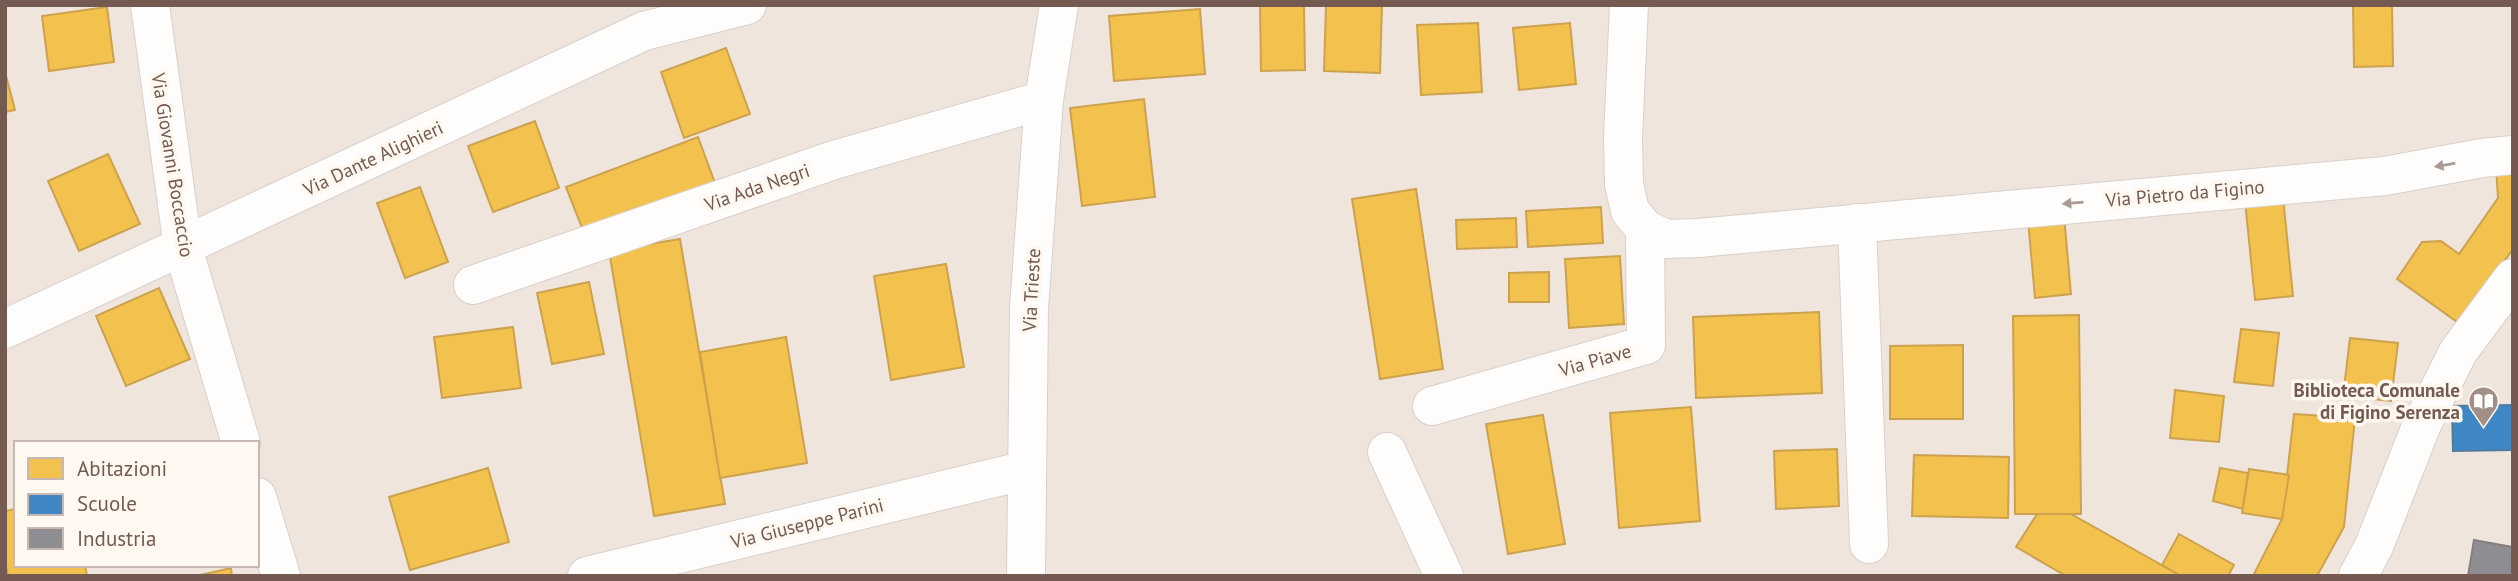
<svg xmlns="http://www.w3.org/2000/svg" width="2518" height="581" viewBox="0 0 2518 581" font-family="'PT Sans',sans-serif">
<rect width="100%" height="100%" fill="#f8f3ee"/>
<path fill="#f0e5dd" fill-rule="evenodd" d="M 5,5 L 2513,5 L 2513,576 L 5,576 ZM 16,443 L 257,443 L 257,565 L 16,565 Z"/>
<g fill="#f2c14e" stroke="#cca24f" stroke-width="2">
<path d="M 1260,5 L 1304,5 L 1305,70 L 1261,71 Z"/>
<path d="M 1326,5 L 1382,5 L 1380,73 L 1324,71 Z"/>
<path d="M 2353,5 L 2392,5 L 2393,66 L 2354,67 Z"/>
<path d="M 107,7 L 114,62 L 49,71 L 42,16 Z"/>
<path d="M 1200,9 L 1205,74 L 1114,81 L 1109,16 Z"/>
<path d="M 1478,23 L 1482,92 L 1421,95 L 1417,25 Z"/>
<path d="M 1570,23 L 1576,84 L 1519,90 L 1513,28 Z"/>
<path d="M 726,48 L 750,114 L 684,138 L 661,72 Z"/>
<path d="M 5,72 L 15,110 L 5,112 Z"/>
<path d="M 1144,99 L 1155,197 L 1082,206 L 1070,108 Z"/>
<path d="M 535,121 L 559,188 L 493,212 L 468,146 Z"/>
<path d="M 698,137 L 715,183 L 584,233 L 566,187 Z"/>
<path d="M 108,154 L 140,224 L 79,251 L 48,181 Z"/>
<path d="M 2513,165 L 2513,249 L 2460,324 L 2397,279 L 2422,242 L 2441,241 L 2459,254 L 2498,198 L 2496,167 Z"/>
<path d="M 420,187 L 448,262 L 405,278 L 377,203 Z"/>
<path d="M 1416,189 L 1443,369 L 1380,379 L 1352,199 Z"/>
<path d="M 2283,197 L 2293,296 L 2255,300 L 2245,201 Z"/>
<path d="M 1601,207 L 1603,243 L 1528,247 L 1526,211 Z"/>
<path d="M 2064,216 L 2071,294 L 2035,298 L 2028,220 Z"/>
<path d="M 1516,218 L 1517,247 L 1457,249 L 1456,220 Z"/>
<path d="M 680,239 L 725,504 L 654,516 L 609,251 Z"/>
<path d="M 1620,256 L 1624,324 L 1569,328 L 1565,259 Z"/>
<path d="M 946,264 L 964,367 L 891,380 L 874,276 Z"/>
<path d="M 1549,272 L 1549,302 L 1509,302 L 1509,273 Z"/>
<path d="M 589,282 L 604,354 L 552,364 L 537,293 Z"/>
<path d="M 159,288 L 190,359 L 126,386 L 96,316 Z"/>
<path d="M 1819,312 L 1822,393 L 1696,398 L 1693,317 Z"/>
<path d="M 2079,315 L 2081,514 L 2015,514 L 2013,316 Z"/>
<path d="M 513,327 L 521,388 L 442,398 L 434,337 Z"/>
<path d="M 2241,329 L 2279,333 L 2273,386 L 2234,382 Z"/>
<path d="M 786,337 L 807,463 L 720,478 L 700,352 Z"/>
<path d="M 2350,338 L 2398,343 L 2391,401 L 2343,396 Z"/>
<path d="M 1963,345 L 1963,419 L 1890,419 L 1890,346 Z"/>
<path d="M 2175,390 L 2224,396 L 2219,442 L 2170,438 Z"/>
<path d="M 1691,407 L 1700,521 L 1619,528 L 1610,413 Z"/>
<path d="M 2294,414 L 2355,418 L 2344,527 L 2317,576 L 2253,576 L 2282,519 Z"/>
<path d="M 1543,415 L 1565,544 L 1508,554 L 1486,424 Z"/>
<path d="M 1837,449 L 1839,506 L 1776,509 L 1774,451 Z"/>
<path d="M 1914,455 L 2009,457 L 2008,518 L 1912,516 Z"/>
<path d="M 488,468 L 509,542 L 410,570 L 389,497 Z"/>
<path d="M 2220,468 L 2248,473 L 2243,509 L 2213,501 Z"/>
<path d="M 2249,469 L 2289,475 L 2282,519 L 2242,513 Z"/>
<path d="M 16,509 L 16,565 L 85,565 L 87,576 L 8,576 L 5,561 L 5,511 Z"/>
<path d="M 2037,514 L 2071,514 L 2181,576 L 2066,576 L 2016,547 Z"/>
<path d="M 2179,534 L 2234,565 L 2228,576 L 2181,576 L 2162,565 Z"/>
<path d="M 231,568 L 232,576 L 196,576 Z"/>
</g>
<path fill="#3f88c5" stroke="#4f7aa2" stroke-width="2" d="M 2513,405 L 2513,450 L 2453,451 L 2452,406 Z"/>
<path fill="#8d8d92" stroke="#867e7e" stroke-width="2" d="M 2474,540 L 2513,547 L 2513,576 L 2468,576 Z"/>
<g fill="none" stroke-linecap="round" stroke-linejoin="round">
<defs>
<g id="minor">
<path d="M 150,5 L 183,248 L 241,443"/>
<path d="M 1629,5 L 1623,138 L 1624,184 L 1630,211 L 1645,229 L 1666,239 L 1698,238 L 2385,176 L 2482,158 L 2513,155"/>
<path d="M 1857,223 L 1869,544"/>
<path d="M 473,285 L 834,160 L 1044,100"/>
<path d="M 5,329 L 644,31 L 747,5"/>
<path d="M 1432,406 L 1646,345 L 1645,229"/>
<path d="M 1387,452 L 1444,576"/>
<path d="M 257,497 L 281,576"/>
<path d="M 587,576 L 1027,470"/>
<path d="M 1026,576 L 1029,308 L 1044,100 L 1059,5"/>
<path d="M 2358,576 L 2374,546 L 2422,424 L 2458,352 L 2513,278"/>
</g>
</defs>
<use href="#minor" stroke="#d7d0cc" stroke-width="40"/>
<use href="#minor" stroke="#fefdfc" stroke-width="38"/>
</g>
<defs><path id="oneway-solid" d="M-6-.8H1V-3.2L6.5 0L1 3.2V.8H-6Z" transform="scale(1.75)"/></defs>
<g fill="#ab9b95">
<use href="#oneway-solid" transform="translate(2445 165) rotate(170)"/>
<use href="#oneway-solid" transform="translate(2073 203) rotate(175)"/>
</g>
<defs>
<symbol id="library-pin" viewBox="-11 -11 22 30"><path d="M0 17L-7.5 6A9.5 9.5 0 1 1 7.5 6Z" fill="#a29087" stroke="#fef8f1"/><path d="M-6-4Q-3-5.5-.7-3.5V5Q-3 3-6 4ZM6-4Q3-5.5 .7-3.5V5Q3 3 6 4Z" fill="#fff"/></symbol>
</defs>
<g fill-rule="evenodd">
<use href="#library-pin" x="2466" y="384" width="35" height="47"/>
</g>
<g text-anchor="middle" stroke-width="7" stroke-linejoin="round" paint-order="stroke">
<g font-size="19" fill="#745a50" stroke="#fef8f1">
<text transform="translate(373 158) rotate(-25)" y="7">Via Dante Alighieri</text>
<text transform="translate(173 165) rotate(81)" y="7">Via Giovanni Boccaccio</text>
<text transform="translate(757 187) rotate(-19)" y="7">Via Ada Negri</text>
<text transform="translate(2185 193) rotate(-5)" y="7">Via Pietro da Figino</text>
<text transform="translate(1031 290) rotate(-87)" y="7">Via Trieste</text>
<text transform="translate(1595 360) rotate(-16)" y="7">Via Piave</text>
<text transform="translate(807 523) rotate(-14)" y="7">Via Giuseppe Parini</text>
</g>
<g font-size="19" font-weight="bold" fill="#745a50" stroke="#fef8f1" text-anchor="end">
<text x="2460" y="397">Biblioteca Comunale<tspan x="2460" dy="22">di Figino Serenza</tspan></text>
</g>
</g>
<rect width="2518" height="581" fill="none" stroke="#745a50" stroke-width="14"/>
<rect x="14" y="441" width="245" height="126" fill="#fef8f1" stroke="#c7b9b1" stroke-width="2"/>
<rect x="28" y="458" width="35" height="21" fill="#f2c14e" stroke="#c7b9b1" stroke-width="2"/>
<text x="77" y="476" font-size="21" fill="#745a50">Abitazioni</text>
<rect x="28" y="494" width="35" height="21" fill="#3f88c5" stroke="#c7b9b1" stroke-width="2"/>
<text x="77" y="511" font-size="21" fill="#745a50">Scuole</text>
<rect x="28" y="528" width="35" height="21" fill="#8d8d92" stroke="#c7b9b1" stroke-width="2"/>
<text x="77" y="546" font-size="21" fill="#745a50">Industria</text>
</svg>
